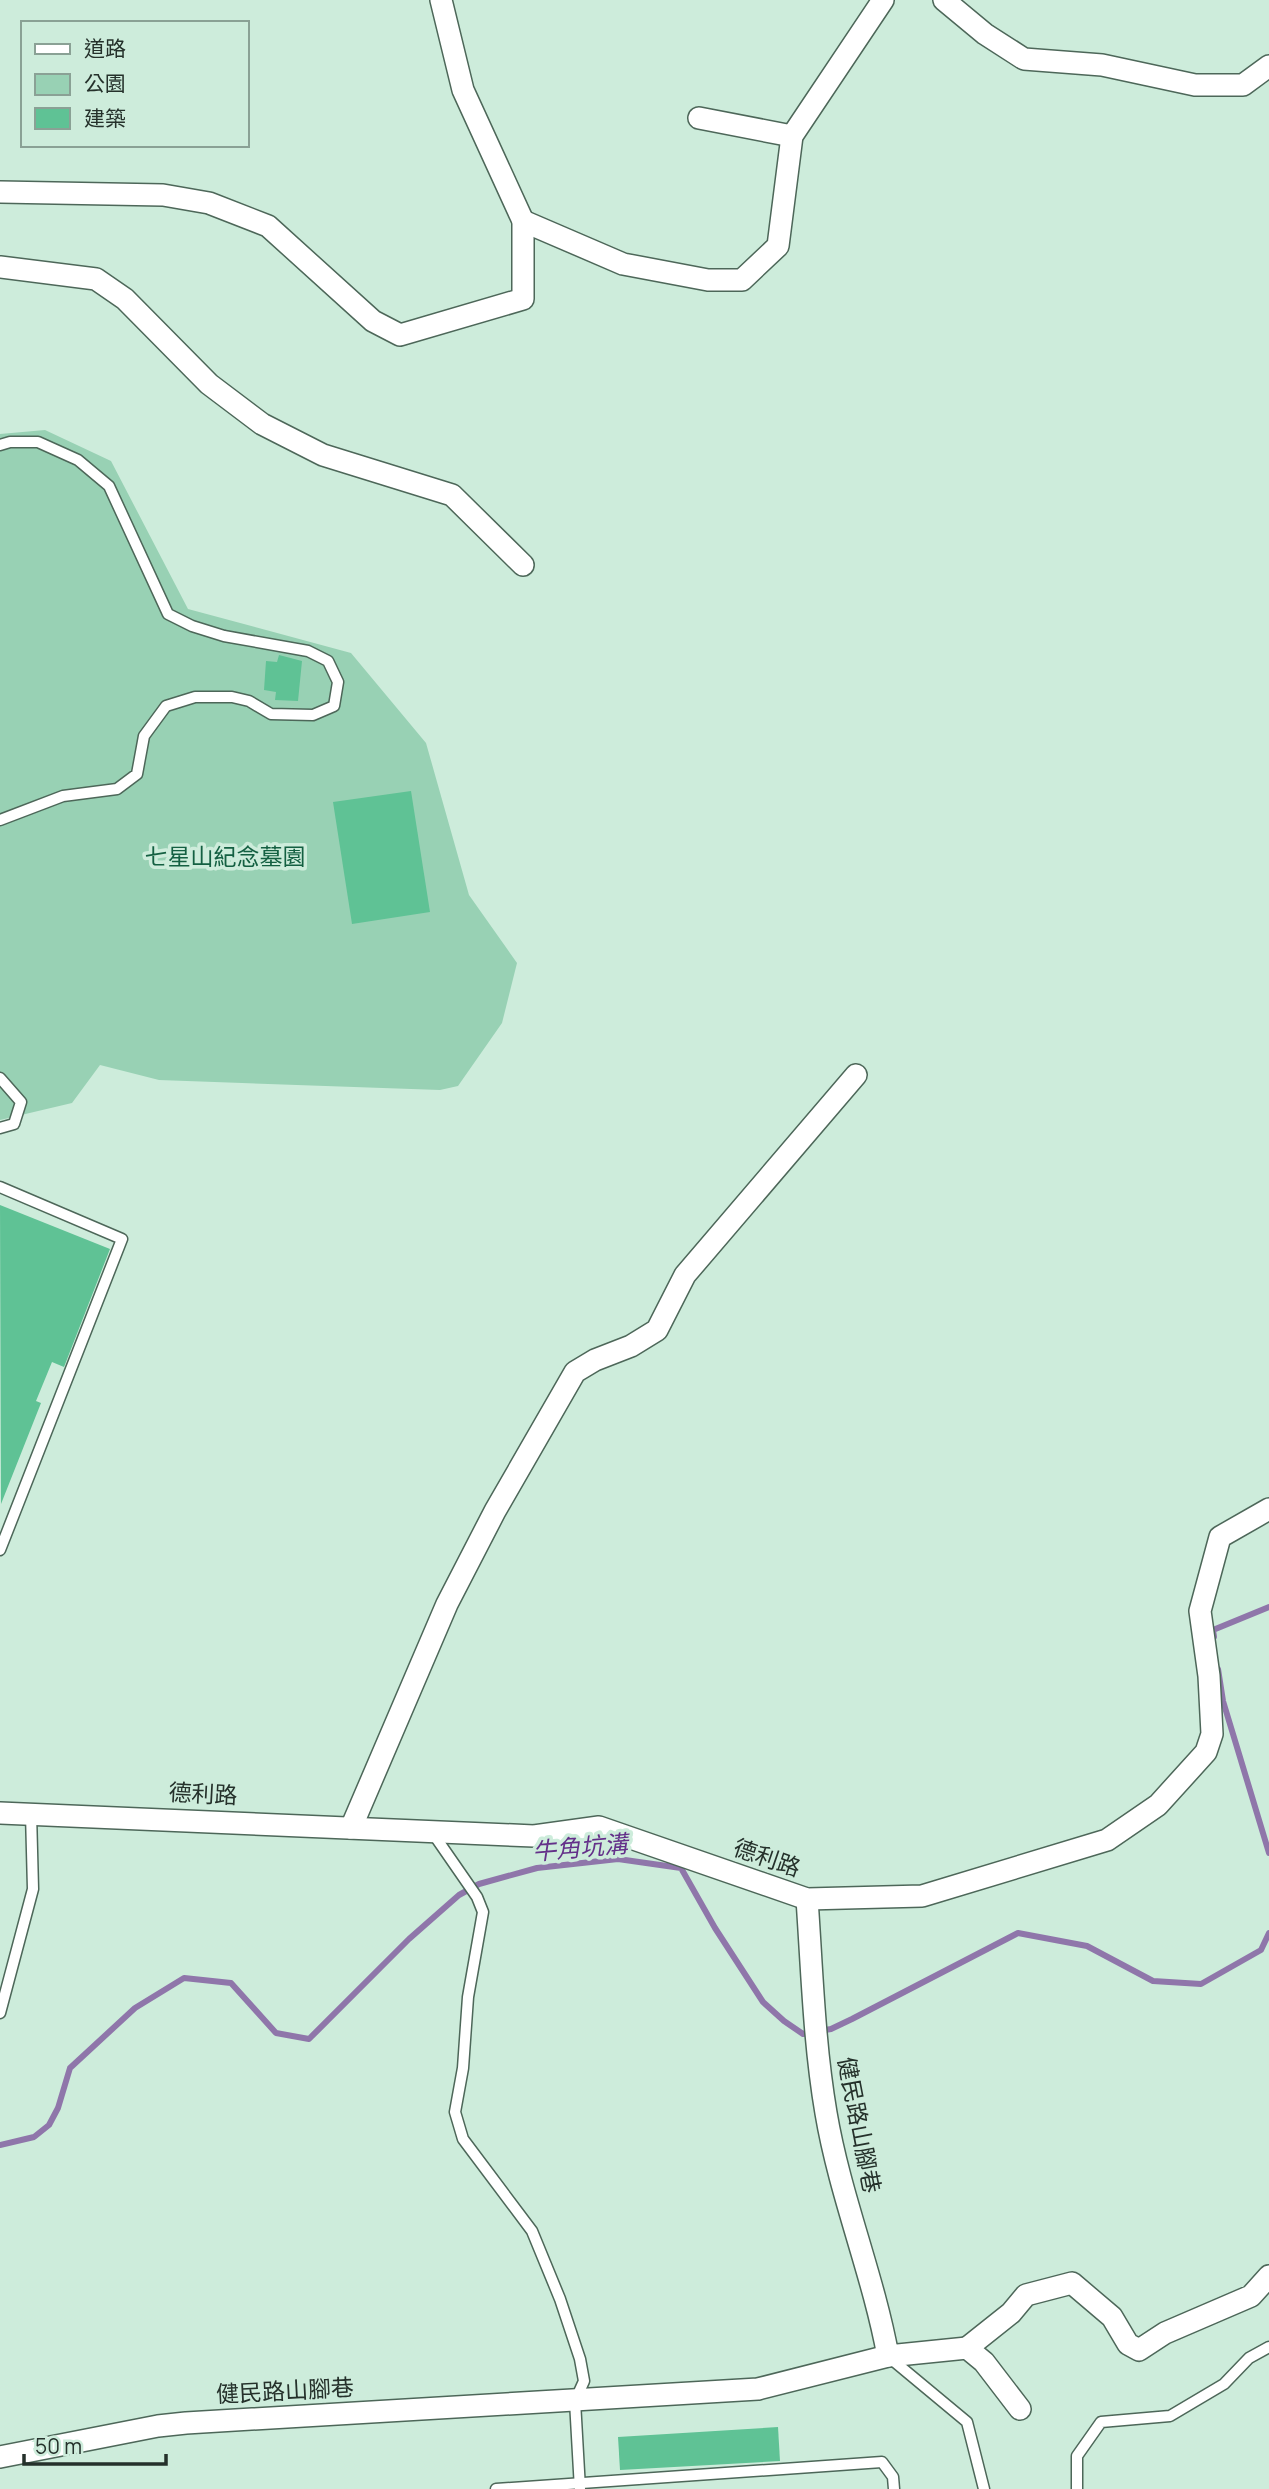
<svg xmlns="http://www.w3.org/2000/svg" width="1269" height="2489" viewBox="0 0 1269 2489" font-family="Manrope,'Noto Sans TC',sans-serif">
<rect width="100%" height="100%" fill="#cdecdb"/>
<path fill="#98d1b4" d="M 45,430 L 111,461 L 188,609 L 351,653 L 426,743 L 469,895 L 517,963 L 502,1023 L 458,1086 L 440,1090 L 159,1080 L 100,1065 L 72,1103 L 0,1120 L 0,434 Z"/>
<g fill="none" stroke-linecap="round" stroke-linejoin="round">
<g stroke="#8f76aa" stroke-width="6">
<path d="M 1214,1637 L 1213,1630 L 1269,1607"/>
<path d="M 1218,1669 L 1223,1701 L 1269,1853"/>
<path d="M 0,2145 L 34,2137 L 49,2125 L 58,2108 L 70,2068 L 135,2008 L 184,1978 L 231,1983 L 276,2033 L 309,2039 L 409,1939 L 459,1895 L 479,1884 L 537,1868 L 618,1859 L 681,1868 L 715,1928 L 763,2002 L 784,2021 L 803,2034 L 831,2029 L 852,2019 L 1018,1933 L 1087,1946 L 1153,1981 L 1201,1984 L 1261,1950 L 1269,1933"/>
</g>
</g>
<g fill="#5fc295">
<path d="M 279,655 L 302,661 L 298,701 L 275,700 L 276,692 L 264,690 L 266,661 L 277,662 Z"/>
<path d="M 411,791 L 430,912 L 352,924 L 333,802 Z"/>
<path d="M 0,1205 L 110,1249 L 64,1367 L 52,1362 L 36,1401 L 41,1403 L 1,1504 Z"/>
<path d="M 778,2427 L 780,2461 L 620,2470 L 618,2437 Z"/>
</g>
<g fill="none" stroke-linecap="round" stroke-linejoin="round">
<defs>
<g id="lane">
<path d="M 0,445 L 10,442 L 38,442 L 78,460 L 109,486 L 168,614 L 192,626 L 224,636 L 308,651 L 328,661 L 338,682 L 334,706 L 313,715 L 271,714 L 249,701 L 232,697 L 195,697 L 166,706 L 144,736 L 137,774 L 117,789 L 63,796 L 0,820"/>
<path d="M 0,1078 L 21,1102 L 14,1124 L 0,1128"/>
<path d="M 0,1187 L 122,1239 L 0,1550"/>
<path d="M 432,1832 L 477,1897 L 483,1912 L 468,1997 L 463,2068 L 455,2112 L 463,2139 L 532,2231 L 560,2299 L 580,2359 L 584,2381 L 575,2401 L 580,2489"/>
<path d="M 0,2013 L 33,1889 L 31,1813"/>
<path d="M 890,2358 L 967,2422 L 984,2489"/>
<path d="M 496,2489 L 882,2462 L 893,2477 L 894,2489"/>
<path d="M 1077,2489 L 1077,2456 L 1101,2422 L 1170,2416 L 1224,2384 L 1249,2358 L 1269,2347"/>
</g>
<g id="street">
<path d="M 944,0 L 985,34 L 1024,59 L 1102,65 L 1195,85 L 1243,85 L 1269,66"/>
<path d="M 699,118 L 792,136"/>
<path d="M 0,192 L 163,195 L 209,203 L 268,226 L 373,321 L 400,335 L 523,299 L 523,221 L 463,90 L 441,0"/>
<path d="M 523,221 L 623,264 L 708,280 L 742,280 L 778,246 L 792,136 L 883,0"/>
<path d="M 0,267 L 96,279 L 125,299 L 209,384 L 262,424 L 323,455 L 452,495 L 523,565"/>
<path d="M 0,1813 L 534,1836 L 599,1827 L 807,1899 L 922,1896 L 1107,1840 L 1158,1805 L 1206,1752 L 1212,1734 L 1209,1676 L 1200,1611 L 1220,1537 L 1269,1509"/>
<path d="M 351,1828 L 447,1604 L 495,1511 L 575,1372 L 595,1360 L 631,1346 L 657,1330 L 685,1275 L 856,1075"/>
<path d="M 807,1899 C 812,1970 814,2043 826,2113 C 840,2196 873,2274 888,2356 L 967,2348 L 984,2362 L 1020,2409"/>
<path d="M 967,2348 L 1011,2313 L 1026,2295 L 1072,2283 L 1112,2317 L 1128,2344 L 1139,2350 L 1165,2333 L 1251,2296 L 1269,2276"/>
<path d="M 0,2457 L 158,2426 L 186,2423 L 758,2389 L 888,2356"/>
</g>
</defs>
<use href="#lane" stroke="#4d6759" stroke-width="13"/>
<use href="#street" stroke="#4d6759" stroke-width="24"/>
<use href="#lane" stroke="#fff" stroke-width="10"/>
<use href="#street" stroke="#fff" stroke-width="21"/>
</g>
<g text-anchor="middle" stroke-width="7" stroke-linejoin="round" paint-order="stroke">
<g font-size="23" fill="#146042" stroke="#cdecdb">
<text x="225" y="865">七星山紀念墓園</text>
</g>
<g font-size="23" fill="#25312b" stroke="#cdecdb">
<text transform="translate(203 1794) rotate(3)" y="8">德利路</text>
<text transform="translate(767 1858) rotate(19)" y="8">德利路</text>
<text transform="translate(859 2125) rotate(79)" y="8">健民路山腳巷</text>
<text transform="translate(285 2391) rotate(-3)" y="8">健民路山腳巷</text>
</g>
<g font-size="24" font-style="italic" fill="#633089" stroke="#cdecdb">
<text transform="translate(580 1848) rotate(-5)" y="8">牛角坑溝</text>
</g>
</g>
<rect x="21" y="21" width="228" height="126" fill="#cdecdb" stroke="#8aa195" stroke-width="2"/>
<rect x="35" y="44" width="35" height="10" fill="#ffffff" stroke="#8aa195" stroke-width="2"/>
<text x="84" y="56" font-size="21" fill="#25312b">道路</text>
<rect x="35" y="74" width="35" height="21" fill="#98d1b4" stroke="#8aa195" stroke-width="2"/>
<text x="84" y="91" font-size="21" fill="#25312b">公園</text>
<rect x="35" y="108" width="35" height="21" fill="#5fc295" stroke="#8aa195" stroke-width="2"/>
<text x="84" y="126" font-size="21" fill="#25312b">建築</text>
<path d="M24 2454v10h142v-10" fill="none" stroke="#25312b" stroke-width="3.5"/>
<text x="35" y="2454" font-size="21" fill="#25312b" stroke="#cdecdb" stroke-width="5" paint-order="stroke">50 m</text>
</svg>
